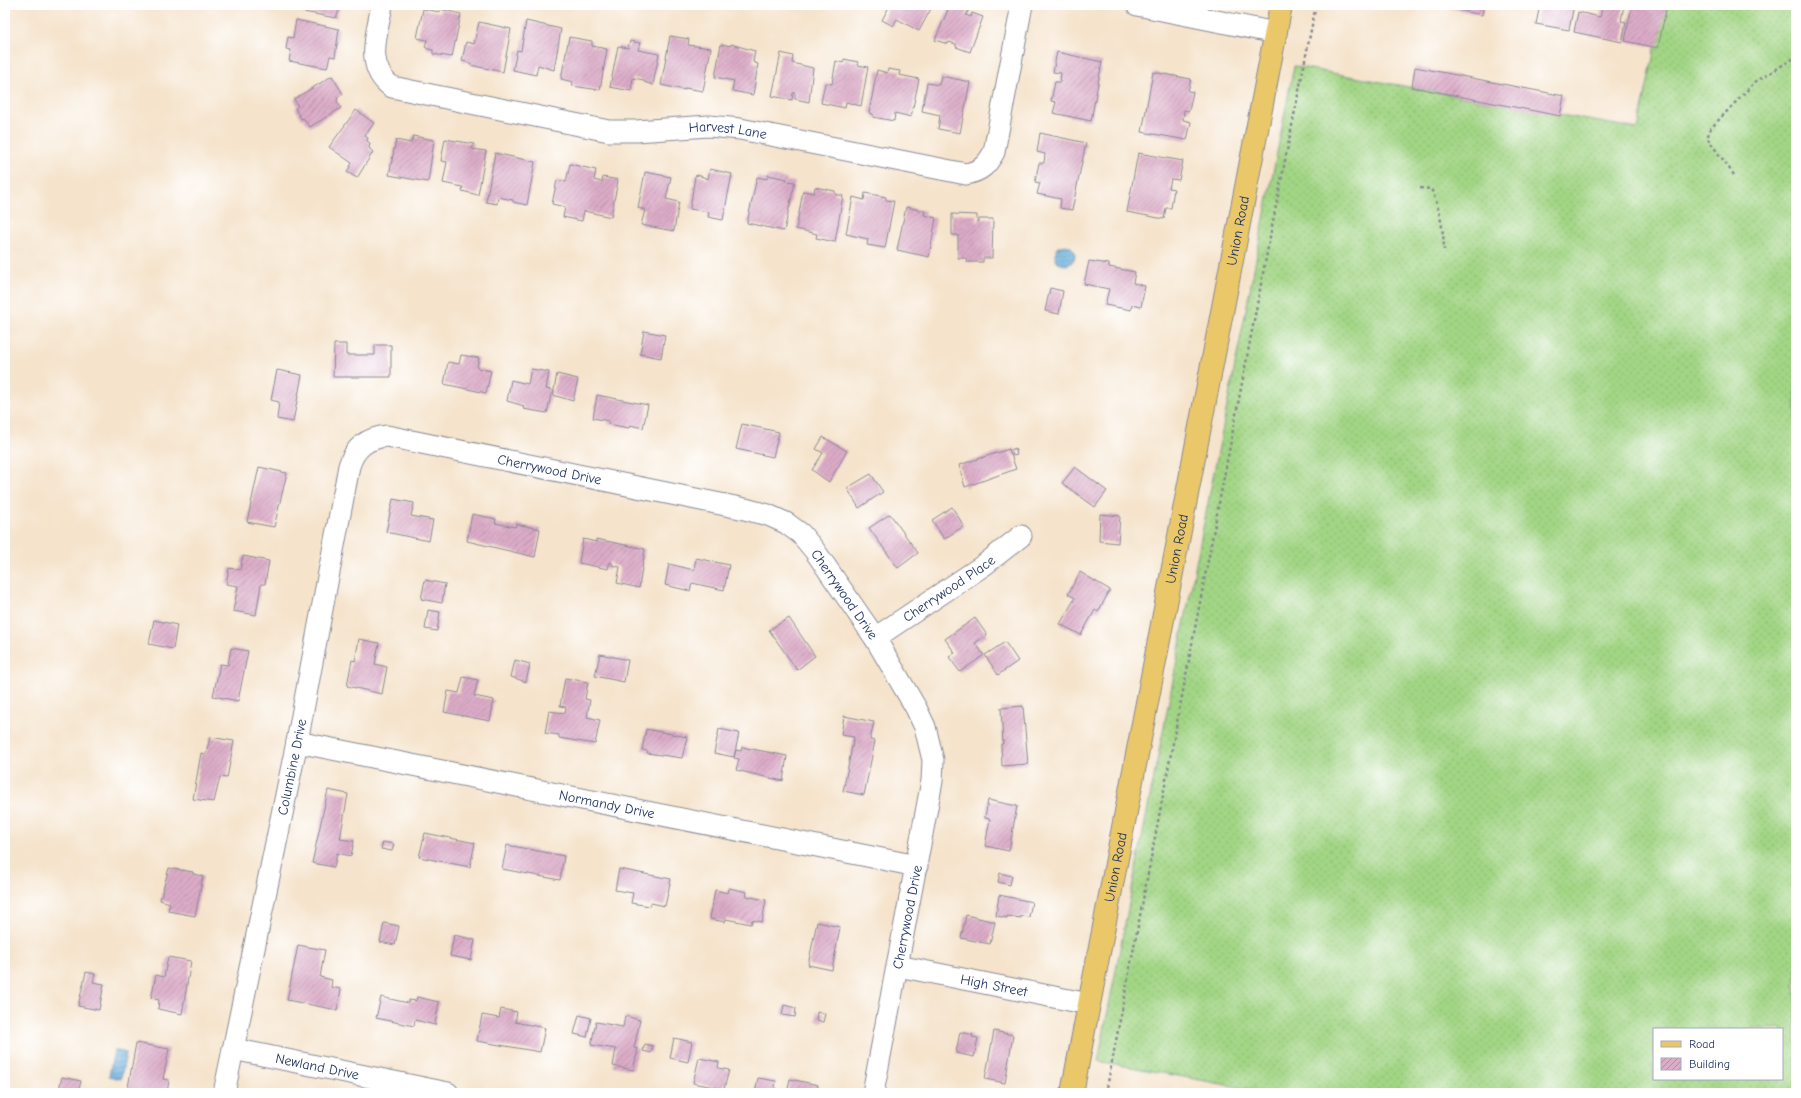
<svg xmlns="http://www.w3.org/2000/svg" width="1801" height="1098" viewBox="0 0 1801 1098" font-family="'Comic Neue',sans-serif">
<defs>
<pattern id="grass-dots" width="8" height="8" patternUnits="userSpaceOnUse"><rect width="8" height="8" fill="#a2d584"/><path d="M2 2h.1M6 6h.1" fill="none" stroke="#8bb774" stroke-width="1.8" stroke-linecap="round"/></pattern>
<pattern id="water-rules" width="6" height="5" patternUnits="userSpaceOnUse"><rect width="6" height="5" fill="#62abd9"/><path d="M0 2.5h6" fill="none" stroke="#508cb3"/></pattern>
<pattern id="building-hatch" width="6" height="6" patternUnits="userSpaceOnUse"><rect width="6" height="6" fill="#dcacc7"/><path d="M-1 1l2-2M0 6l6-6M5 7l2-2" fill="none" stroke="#b28ca5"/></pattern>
</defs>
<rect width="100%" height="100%" fill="#fff"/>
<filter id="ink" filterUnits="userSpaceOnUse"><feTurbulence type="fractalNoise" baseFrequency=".025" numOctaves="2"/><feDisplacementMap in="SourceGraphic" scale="8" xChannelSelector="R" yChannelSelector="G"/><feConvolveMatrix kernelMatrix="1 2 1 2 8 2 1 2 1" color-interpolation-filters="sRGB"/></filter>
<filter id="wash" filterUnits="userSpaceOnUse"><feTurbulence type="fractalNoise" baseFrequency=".012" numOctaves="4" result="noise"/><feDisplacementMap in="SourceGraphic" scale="16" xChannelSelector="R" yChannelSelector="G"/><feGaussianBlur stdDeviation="0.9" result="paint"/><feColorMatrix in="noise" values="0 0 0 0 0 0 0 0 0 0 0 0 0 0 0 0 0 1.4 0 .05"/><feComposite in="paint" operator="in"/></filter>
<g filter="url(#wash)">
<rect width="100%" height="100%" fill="#f5e3cb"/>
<path fill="url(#grass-dots)" stroke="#5e8271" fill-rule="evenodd" d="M 1664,5 L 1796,5 L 1796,1093 L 1270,1093 L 1098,1061 L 1294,66 L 1638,129 ZM 1654,1029 L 1782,1029 L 1782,1079 L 1654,1079 Z"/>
<g fill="url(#water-rules)" stroke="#3e6d9c">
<circle cx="1065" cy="255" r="10"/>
<path d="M 114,1050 L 126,1053 L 121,1079 L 109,1076 Z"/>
</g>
<g id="blocks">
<g fill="url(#building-hatch)">
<path d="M 299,5 L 341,5 L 336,18 L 298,11 Z"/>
<path d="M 890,5 L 933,5 L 919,31 L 897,19 L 893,26 L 882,20 Z"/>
<path d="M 950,5 L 956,5 L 969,10 L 966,15 L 971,17 L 972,13 L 983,17 L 970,52 L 956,47 L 956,44 L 949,42 L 948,44 L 935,40 Z"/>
<path d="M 1435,5 L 1484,5 L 1482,15 Z"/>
<path d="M 1540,5 L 1574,5 L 1569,30 L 1536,24 Z"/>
<path d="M 1603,5 L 1624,5 L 1621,21 L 1626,22 L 1622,42 L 1574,32 L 1578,12 L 1600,17 Z"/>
<path d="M 1632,5 L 1667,5 L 1658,48 L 1625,41 Z"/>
<path d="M 423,9 L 440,12 L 440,9 L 461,14 L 452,57 L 433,54 L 433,50 L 428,49 L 425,47 L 427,40 L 417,38 Z"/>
<path d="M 296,20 L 339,29 L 335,57 L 330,56 L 327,68 L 289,61 L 291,50 L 286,49 L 288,37 L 293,38 Z"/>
<path d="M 526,21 L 561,29 L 554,70 L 538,65 L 536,75 L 513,70 L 517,50 L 521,51 Z"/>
<path d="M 479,22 L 511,29 L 503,72 L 470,65 L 471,63 L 462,61 L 466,42 L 474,44 Z"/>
<path d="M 670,36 L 689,39 L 688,45 L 711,48 L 703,91 L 685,88 L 685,90 L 661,85 Z"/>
<path d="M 569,37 L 592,41 L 592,46 L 607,49 L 600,90 L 572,86 L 573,82 L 561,79 Z"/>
<path d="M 630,41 L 640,43 L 638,50 L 659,54 L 653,85 L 644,82 L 644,80 L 633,78 L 631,91 L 610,87 L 618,46 L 628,48 Z"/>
<path d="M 721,44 L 731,46 L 731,44 L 755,51 L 753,62 L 758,64 L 753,95 L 732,91 L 734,81 L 715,77 Z"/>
<path d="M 1057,52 L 1102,62 L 1091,121 L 1053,113 L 1056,102 L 1051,101 L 1055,82 L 1060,82 L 1061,73 L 1053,72 Z"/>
<path d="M 781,53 L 793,56 L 792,63 L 813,68 L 809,102 L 795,99 L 795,93 L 793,93 L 792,100 L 772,96 Z"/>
<path d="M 844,59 L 858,62 L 858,65 L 868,67 L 861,106 L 846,102 L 845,108 L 821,103 L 825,83 L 832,84 L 836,61 L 843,63 Z"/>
<path d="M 1415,67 L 1564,96 L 1560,116 L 1412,87 Z"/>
<path d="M 888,69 L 900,71 L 899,75 L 919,79 L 911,117 L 895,113 L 894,121 L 873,117 L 873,114 L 869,113 L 877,70 L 887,73 Z"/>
<path d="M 1153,72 L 1191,79 L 1188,91 L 1193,92 L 1189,111 L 1184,110 L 1183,120 L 1191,122 L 1187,140 L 1142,132 Z"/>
<path d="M 332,76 L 343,94 L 338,97 L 337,101 L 341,108 L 310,127 L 303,118 L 301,119 L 295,108 L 298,106 L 294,99 Z"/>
<path d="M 941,76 L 970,82 L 960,133 L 938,129 L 940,115 L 922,111 L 927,83 L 939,85 Z"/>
<path d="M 356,110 L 374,123 L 365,136 L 368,138 L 367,141 L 370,143 L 369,148 L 373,152 L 357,178 L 347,172 L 352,163 L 329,147 Z"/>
<path d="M 1040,133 L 1086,143 L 1072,210 L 1060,208 L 1061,199 L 1037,194 L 1040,183 L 1035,182 L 1039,163 L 1044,163 L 1045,154 L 1037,152 Z"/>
<path d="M 413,136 L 434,140 L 428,182 L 389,175 L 396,140 L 411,143 Z"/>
<path d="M 445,139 L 474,144 L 472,149 L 486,151 L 478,195 L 462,191 L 463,187 L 443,183 L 447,162 L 441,161 Z"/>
<path d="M 495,153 L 535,162 L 527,205 L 513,202 L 513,200 L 498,197 L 497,204 L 486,202 Z"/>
<path d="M 1138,153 L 1183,161 L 1179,180 L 1171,179 L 1169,188 L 1174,189 L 1171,208 L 1166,208 L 1164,219 L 1127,212 Z"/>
<path d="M 570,164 L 596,170 L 594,180 L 602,182 L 603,177 L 618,180 L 611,217 L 584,211 L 582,221 L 563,217 L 565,207 L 552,204 L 557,180 L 566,182 Z"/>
<path d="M 710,169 L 732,174 L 723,220 L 708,217 L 709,212 L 690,209 L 695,176 L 698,175 L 708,179 Z"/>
<path d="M 645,172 L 671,177 L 666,199 L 679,202 L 674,231 L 641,225 L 645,210 L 638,208 Z"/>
<path d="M 768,175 L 787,179 L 786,181 L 795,182 L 784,231 L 747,223 L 757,177 L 767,179 Z"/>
<path d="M 815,187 L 835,191 L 835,194 L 843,196 L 835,242 L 816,238 L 817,234 L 796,229 L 803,191 L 814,193 Z"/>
<path d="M 865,193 L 886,197 L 886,200 L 894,201 L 885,248 L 867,245 L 868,239 L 846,234 L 853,197 L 864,200 Z"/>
<path d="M 906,207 L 925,211 L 924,215 L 936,218 L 929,257 L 897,250 Z"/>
<path d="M 952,214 L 977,215 L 977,222 L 979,222 L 979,219 L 993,219 L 992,258 L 983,258 L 983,262 L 967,262 L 966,258 L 958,258 L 958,235 L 952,235 Z"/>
<path d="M 1089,261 L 1109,264 L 1109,267 L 1135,272 L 1133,283 L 1145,286 L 1141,307 L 1132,305 L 1131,310 L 1105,305 L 1109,289 L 1084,284 Z"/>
<path d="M 1050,288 L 1063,291 L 1059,314 L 1045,311 Z"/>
<path d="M 644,331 L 665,335 L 661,358 L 640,354 Z"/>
<path d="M 334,344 L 346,344 L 346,355 L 375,355 L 375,345 L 391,345 L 391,377 L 333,377 Z"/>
<path d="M 461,355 L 479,358 L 477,368 L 491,371 L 486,393 L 444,384 L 448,362 L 459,364 Z"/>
<path d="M 531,369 L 549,372 L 546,389 L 552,390 L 547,413 L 523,409 L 524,406 L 507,401 L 511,380 L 528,384 Z"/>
<path d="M 277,370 L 302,375 L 293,422 L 277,419 L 279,402 L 271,400 Z"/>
<path d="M 557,374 L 578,379 L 573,401 L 553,395 Z"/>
<path d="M 597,395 L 648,405 L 643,428 L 630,425 L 629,428 L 608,424 L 609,421 L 593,418 Z"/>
<path d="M 742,424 L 779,432 L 773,457 L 736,449 Z"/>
<path d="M 823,437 L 847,451 L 829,482 L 812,470 L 823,453 L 816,449 Z"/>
<path d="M 1015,448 L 1017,455 L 1013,456 L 1011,450 Z"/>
<path d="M 1009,449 L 1016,469 L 965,487 L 959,465 Z"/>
<path d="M 259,467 L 287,473 L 274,527 L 247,522 Z"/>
<path d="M 1075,467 L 1107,491 L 1095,507 L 1062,483 Z"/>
<path d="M 871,474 L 883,492 L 859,508 L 847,488 Z"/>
<path d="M 393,499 L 414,503 L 411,516 L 433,520 L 429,541 L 386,532 Z"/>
<path d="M 952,507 L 964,526 L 944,539 L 932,520 Z"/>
<path d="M 472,514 L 496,519 L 495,523 L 515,527 L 516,524 L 540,529 L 535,557 L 467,541 Z"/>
<path d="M 890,514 L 918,553 L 898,568 L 869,528 Z"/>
<path d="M 1100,514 L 1120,516 L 1118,543 L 1099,541 Z"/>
<path d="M 583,539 L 596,542 L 596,539 L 645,549 L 639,588 L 617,583 L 620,567 L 612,565 L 612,563 L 610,562 L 608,569 L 579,563 Z"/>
<path d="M 243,556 L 269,561 L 265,584 L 261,584 L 256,615 L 233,611 L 238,586 L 226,584 L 229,568 L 240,570 Z"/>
<path d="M 696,558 L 729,565 L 724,590 L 692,583 L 690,591 L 665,585 L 669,564 L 694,570 Z"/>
<path d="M 1080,572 L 1110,590 L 1098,612 L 1095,610 L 1081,635 L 1060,624 L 1075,598 L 1068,594 Z"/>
<path d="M 425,580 L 445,584 L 442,603 L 421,599 Z"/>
<path d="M 428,610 L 440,612 L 437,631 L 425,629 Z"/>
<path d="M 789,618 L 815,656 L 797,670 L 769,630 Z"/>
<path d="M 975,618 L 987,635 L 975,643 L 984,655 L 960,672 L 949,657 L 955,653 L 945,639 Z"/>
<path d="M 154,620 L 177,625 L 173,649 L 149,644 Z"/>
<path d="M 359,639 L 379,643 L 375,664 L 387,667 L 382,694 L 347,686 L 352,660 L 355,661 Z"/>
<path d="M 1005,642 L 1018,661 L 998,675 L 985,655 Z"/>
<path d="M 231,648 L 248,651 L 238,701 L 213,696 L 220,664 L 228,665 Z"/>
<path d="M 600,654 L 628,660 L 624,682 L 595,676 Z"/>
<path d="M 515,660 L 530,664 L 526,682 L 511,677 Z"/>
<path d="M 463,677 L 478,680 L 474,696 L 494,700 L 490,721 L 444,712 L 448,691 L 459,693 Z"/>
<path d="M 565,678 L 588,682 L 585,699 L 590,700 L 587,717 L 600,720 L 595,744 L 559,738 L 559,735 L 545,733 L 549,711 L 565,713 L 566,707 L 560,706 Z"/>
<path d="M 1023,706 L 1028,764 L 1002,766 L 1001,744 L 1003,744 L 1001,708 Z"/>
<path d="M 844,716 L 874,722 L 870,740 L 875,741 L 864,795 L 843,791 L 854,737 L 841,735 Z"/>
<path d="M 646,729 L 687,737 L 682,758 L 647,753 L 648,751 L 642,750 Z"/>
<path d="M 719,729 L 739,733 L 734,757 L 714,753 Z"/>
<path d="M 210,737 L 234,741 L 227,778 L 220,777 L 214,802 L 193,799 L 201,753 L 206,754 Z"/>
<path d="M 742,747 L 787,756 L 783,781 L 736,770 L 739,759 L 734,758 L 736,750 L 741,751 Z"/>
<path d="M 328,790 L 348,794 L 340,839 L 354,841 L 351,856 L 337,853 L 334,867 L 312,863 Z"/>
<path d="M 988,800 L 1017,806 L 1009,851 L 985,846 L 990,819 L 985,818 Z"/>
<path d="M 425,833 L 475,843 L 470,867 L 419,857 Z"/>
<path d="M 383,842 L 394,844 L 392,851 L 381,849 Z"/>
<path d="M 507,845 L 564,856 L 560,880 L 502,869 Z"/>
<path d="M 169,868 L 193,872 L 193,874 L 203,876 L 195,916 L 168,911 L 170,903 L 160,900 Z"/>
<path d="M 619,869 L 671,879 L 665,906 L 651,903 L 650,906 L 631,903 L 633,893 L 615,890 Z"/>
<path d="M 1000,873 L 1012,876 L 1010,885 L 998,882 Z"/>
<path d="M 729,888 L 747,892 L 746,896 L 766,900 L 762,922 L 752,920 L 751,924 L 726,919 L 725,922 L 710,919 L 715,890 L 728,893 Z"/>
<path d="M 999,895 L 1032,902 L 1029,917 L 1021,916 L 1021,918 L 1007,916 L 1007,918 L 996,916 Z"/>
<path d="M 966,915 L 995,922 L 990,944 L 961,938 Z"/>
<path d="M 817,922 L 840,927 L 832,970 L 808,965 Z"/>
<path d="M 384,923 L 399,926 L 395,945 L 380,942 Z"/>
<path d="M 454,935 L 475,940 L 471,960 L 450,956 Z"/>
<path d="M 298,945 L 325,950 L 320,977 L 332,980 L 331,987 L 341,989 L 337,1010 L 287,1000 Z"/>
<path d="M 168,957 L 191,961 L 182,1014 L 158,1009 L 159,1000 L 151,998 L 156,975 L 164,977 Z"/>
<path d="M 86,972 L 95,974 L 93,982 L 104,984 L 99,1010 L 78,1006 Z"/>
<path d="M 381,997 L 408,1003 L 409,1000 L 416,1001 L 417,997 L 439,1002 L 435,1025 L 415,1020 L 414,1026 L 376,1018 Z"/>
<path d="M 784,1005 L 796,1008 L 795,1017 L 782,1015 Z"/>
<path d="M 501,1009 L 517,1012 L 515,1022 L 545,1028 L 540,1052 L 477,1041 L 482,1015 L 499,1018 Z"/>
<path d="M 817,1012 L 825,1014 L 823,1022 L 816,1021 Z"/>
<path d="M 579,1015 L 591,1018 L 587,1037 L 574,1034 Z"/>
<path d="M 625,1016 L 640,1020 L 634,1048 L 638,1049 L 633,1070 L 613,1066 L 616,1049 L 591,1045 L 596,1022 L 623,1027 Z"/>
<path d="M 994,1031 L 1013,1035 L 1005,1083 L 985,1079 Z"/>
<path d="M 960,1032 L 973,1035 L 972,1037 L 978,1038 L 974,1057 L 956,1053 Z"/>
<path d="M 674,1038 L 692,1042 L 688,1062 L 670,1058 Z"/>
<path d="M 136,1043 L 169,1049 L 163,1079 L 169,1080 L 167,1093 L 127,1093 Z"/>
<path d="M 645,1044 L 653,1046 L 651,1053 L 643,1051 Z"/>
<path d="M 699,1058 L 719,1062 L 718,1068 L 729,1070 L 724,1089 L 693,1083 Z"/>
<path d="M 62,1077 L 81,1081 L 78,1093 L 58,1093 Z"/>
<path d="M 758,1078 L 776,1081 L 774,1093 L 755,1093 Z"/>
<path d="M 790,1079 L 818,1085 L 817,1091 L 823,1093 L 787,1093 Z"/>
</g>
</g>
</g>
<g filter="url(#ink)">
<use href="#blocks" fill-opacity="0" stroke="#888994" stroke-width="1"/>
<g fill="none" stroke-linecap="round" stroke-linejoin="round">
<defs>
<g id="minor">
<path id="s1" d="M 382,5 C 377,34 364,67 392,87 L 609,131 L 636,131 L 709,126 L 740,129 L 966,174 C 981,171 987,165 994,152 L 1022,5"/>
<path d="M 1137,5 L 1276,33"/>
<path id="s2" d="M 875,638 L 984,565 L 1021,536"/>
<path id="s3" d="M 297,742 L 917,866"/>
<path id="s4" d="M 898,966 L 1089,1004"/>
<path id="s5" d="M 233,1049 L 448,1093"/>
<path id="s6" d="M 224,1093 L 297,742 L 349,466 C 355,447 367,438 387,436 L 745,509 L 768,515 L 786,523 L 801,534 L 815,551 L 875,638 L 916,708 L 925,727 L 933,760 L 932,781 L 873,1093"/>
</g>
<g id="major">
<path id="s7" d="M 1072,1093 L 1281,5"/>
</g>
</defs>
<use href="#minor" stroke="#888994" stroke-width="23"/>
<use href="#major" stroke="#888994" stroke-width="24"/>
<g stroke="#888994" stroke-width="2.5" stroke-dasharray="3 3" stroke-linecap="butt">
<path d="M 1734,175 L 1707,138 L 1711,128 L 1755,82 L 1796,57"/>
<path d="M 1420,188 L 1431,189 C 1439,205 1444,232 1444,250"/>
<path d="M 1106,1093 L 1274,216 L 1316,5"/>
</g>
<use href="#minor" stroke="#fff" stroke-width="21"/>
<use href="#major" stroke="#eac769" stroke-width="22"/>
</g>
</g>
<g text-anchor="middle" stroke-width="3" stroke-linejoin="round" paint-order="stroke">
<g font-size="14" fill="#1b2f5e" stroke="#fff">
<text dy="5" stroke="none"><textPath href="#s1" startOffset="429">Harvest Lane</textPath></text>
<text dy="5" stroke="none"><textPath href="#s7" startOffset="878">Union Road</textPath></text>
<text dy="5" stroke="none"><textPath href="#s6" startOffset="857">Cherrywood Drive</textPath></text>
<text dy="5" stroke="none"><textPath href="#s7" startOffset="554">Union Road</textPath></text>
<text dy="5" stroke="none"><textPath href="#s2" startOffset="89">Cherrywood Place</textPath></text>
<text dy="5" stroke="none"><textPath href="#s6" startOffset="1193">Cherrywood Drive</textPath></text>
<text dy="5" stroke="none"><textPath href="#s6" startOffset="333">Columbine Drive</textPath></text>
<text dy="5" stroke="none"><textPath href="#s3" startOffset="316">Normandy Drive</textPath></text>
<text dy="5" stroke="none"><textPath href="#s7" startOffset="230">Union Road</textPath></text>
<text transform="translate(907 917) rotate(-79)" y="5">Cherrywood Drive</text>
<text dy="5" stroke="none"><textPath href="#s4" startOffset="98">High Street</textPath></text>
<text dy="5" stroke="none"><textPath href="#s5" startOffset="86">Newland Drive</textPath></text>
</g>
</g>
<rect width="1801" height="1098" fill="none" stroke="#fff" stroke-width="20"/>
<rect x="1653" y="1028" width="130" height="52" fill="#ffffff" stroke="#a4acbf"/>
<rect x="1661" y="1041" width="20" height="6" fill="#eac769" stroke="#a4acbf"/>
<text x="1689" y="1048" font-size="12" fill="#1b2f5e">Road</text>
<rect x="1661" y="1058" width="20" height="12" fill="url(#building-hatch)" stroke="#a4acbf"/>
<text x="1689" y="1068" font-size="12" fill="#1b2f5e">Building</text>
</svg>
